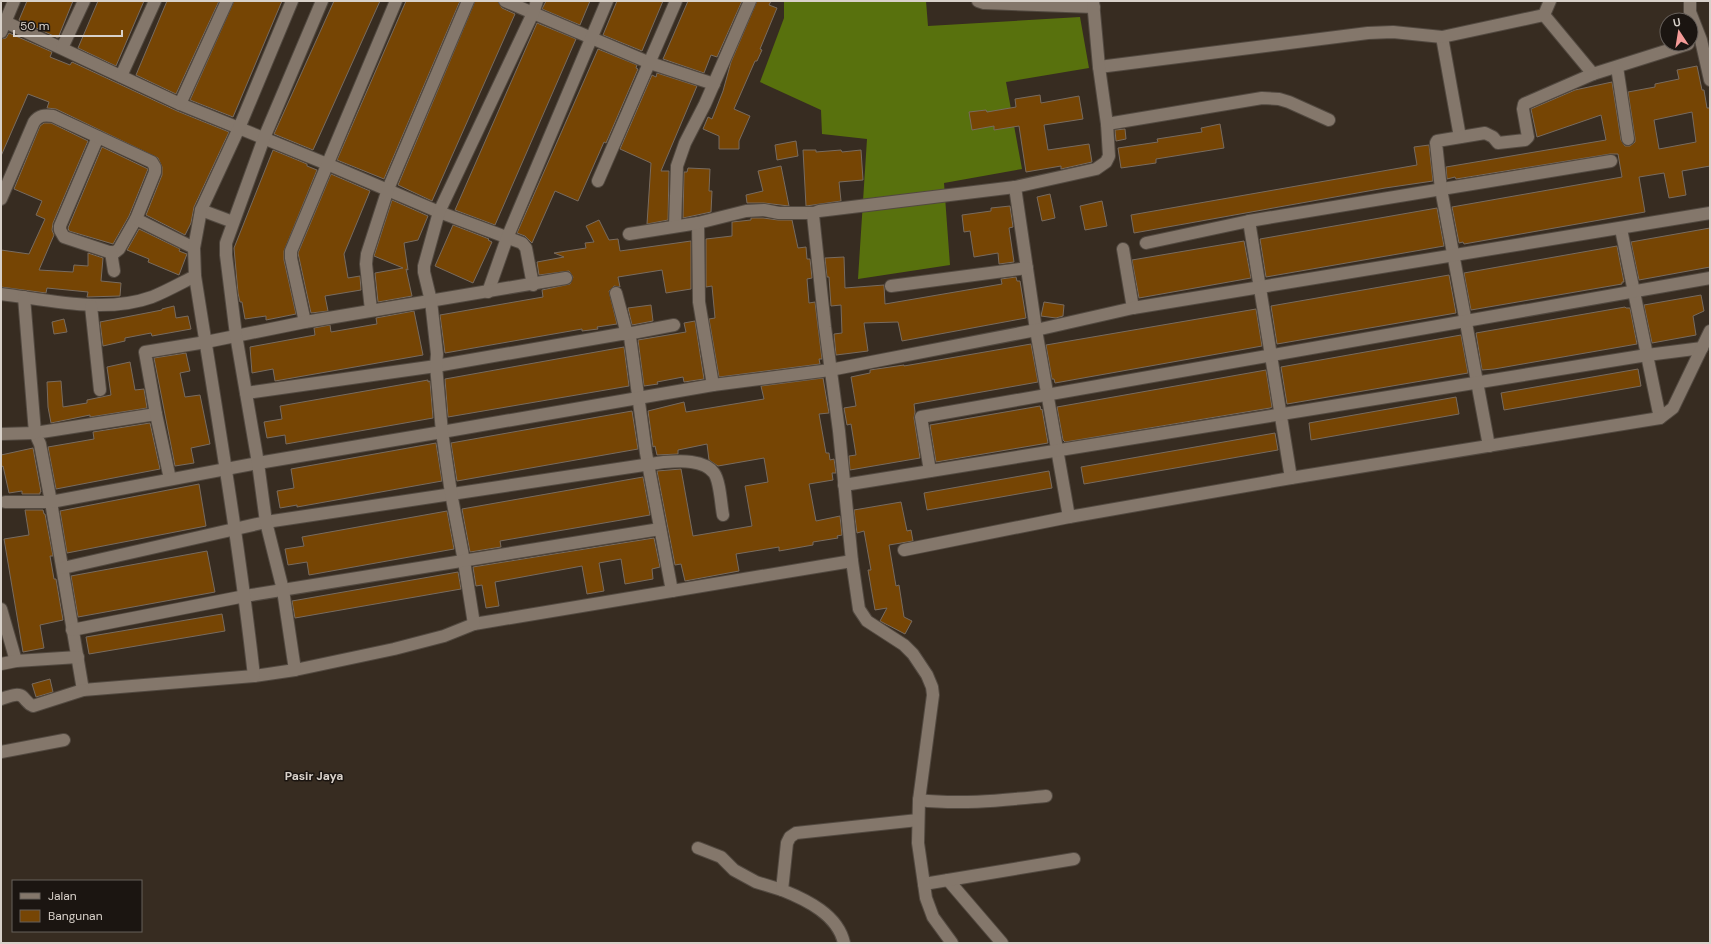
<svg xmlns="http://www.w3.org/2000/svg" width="1711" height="944" viewBox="0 0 1711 944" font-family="'DM Sans',sans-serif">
<rect width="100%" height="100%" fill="#372c21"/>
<path fill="#58710d" d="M 784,1 L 926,1 L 928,26 L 1080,17 L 1089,68 L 1006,82 L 1022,169 L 944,183 L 950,265 L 858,279 L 867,139 L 822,134 L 821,110 L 760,82 L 784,18 Z"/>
<g fill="#764504" stroke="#786b5f" fill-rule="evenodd">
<path d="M 27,1 L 73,1 L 58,38 L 19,20 Z"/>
<path d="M 98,1 L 144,1 L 116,66 L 78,48 Z"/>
<path d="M 167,1 L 219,1 L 176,94 L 136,75 Z"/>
<path d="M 234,1 L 282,1 L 233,117 L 190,100 Z"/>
<path d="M 334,1 L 380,1 L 313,150 L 274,134 Z"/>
<path d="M 406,1 L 460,1 L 384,179 L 337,160 Z"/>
<path d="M 475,1 L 498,1 L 502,8 L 515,14 L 432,201 L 398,185 Z"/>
<path d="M 546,1 L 590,1 L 580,25 L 542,9 Z"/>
<path d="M 617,1 L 663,1 L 642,51 L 603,35 Z"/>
<path d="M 688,1 L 742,1 L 717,57 L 711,55 L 704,73 L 663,59 Z"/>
<path d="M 757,1 L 771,1 L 769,5 L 777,8 L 760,49 L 762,50 L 757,61 L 755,61 L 734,109 L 750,116 L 739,141 L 739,149 L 719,149 L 719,136 L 703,129 L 708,117 L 712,119 L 723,91 L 731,62 Z"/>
<path d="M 537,23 L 576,39 L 495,225 L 455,210 Z"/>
<path d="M 9,33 L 52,52 L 50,57 L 70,65 L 72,62 L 177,111 L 229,132 L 194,207 L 191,223 L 185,235 L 146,215 L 162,175 L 162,167 L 158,158 L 56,109 L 47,108 L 49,102 L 28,94 L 1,156 L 1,39 L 6,38 Z"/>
<path d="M 598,49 L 637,65 L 636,68 L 638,69 L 606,143 L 604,142 L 578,201 L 555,191 L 532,243 L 525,236 L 517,233 Z"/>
<path d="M 1697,66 L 1702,90 L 1704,90 L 1707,108 L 1710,108 L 1710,166 L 1682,171 L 1686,195 L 1669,198 L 1664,173 L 1639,177 L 1645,212 L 1464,244 L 1463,242 L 1459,243 L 1452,207 L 1622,177 L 1618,154 L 1610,154 L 1456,179 L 1455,177 L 1447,179 L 1446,167 L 1606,140 L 1601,115 L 1537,137 L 1531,109 L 1575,90 L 1612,82 L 1621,140 L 1625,146 L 1630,146 L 1635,142 L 1635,138 L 1628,92 L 1655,87 L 1655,84 L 1679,79 L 1677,70 ZM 1692,112 L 1696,142 L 1659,149 L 1654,120 Z"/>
<path d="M 657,73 L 697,86 L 661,171 L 669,171 L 668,220 L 647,224 L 651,163 L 620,149 L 652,75 L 656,77 Z"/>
<path d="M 1040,95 L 1041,103 L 1079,96 L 1083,119 L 1044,125 L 1048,150 L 1089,144 L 1092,162 L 1061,169 L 1061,166 L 1026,172 L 1019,126 L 994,130 L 994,126 L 972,130 L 969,112 L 986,110 L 987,112 L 1016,107 L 1015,99 Z"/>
<path d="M 51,123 L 88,141 L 53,223 L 52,230 L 54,235 L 39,270 L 73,272 L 74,265 L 88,266 L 88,253 L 103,258 L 101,281 L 121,283 L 120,296 L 87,297 L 88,292 L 47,288 L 46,293 L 1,287 L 1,250 L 29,254 L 45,219 L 36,215 L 42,201 L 14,189 L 40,126 L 44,123 Z"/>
<path d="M 1220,124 L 1224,148 L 1156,159 L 1156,163 L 1121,168 L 1118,148 L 1158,142 L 1157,139 L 1202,132 L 1201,128 Z"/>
<path d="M 1125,129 L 1126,139 L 1116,141 L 1115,130 Z"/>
<path d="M 796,141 L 798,156 L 777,160 L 775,145 Z"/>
<path d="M 1429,145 L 1433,181 L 1385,188 L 1134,233 L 1131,215 L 1417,165 L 1414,147 Z"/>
<path d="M 102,147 L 148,169 L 129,216 L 113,244 L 69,231 L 68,228 Z"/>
<path d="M 273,150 L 307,164 L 307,166 L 317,170 L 284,251 L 284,260 L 296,314 L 266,320 L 266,316 L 245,319 L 242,302 L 240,302 L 238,293 L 234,248 Z"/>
<path d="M 803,150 L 816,150 L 816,152 L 841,150 L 842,152 L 861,150 L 863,180 L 839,182 L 841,201 L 806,206 Z"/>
<path d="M 781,166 L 789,206 L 764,203 L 747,203 L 746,195 L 763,191 L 758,171 Z"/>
<path d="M 688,168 L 710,169 L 709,191 L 712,191 L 711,212 L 683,218 L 684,172 L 687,172 Z"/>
<path d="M 331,174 L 370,191 L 344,254 L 348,278 L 360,276 L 361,290 L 325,296 L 328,311 L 311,313 L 298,253 Z"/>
<path d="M 1050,194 L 1055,218 L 1042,221 L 1037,197 Z"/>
<path d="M 392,200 L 428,216 L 418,240 L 404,243 L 408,270 L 406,269 L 412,296 L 378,302 L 375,273 L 403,268 L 374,256 Z"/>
<path d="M 1102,201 L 1107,226 L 1085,230 L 1080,206 Z"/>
<path d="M 1010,206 L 1013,227 L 1009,228 L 1014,262 L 999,264 L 998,253 L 974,257 L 970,231 L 964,232 L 962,215 L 991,211 L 991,208 Z"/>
<path d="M 1437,208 L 1444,246 L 1266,277 L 1260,239 Z"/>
<path d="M 751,218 L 763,218 L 778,220 L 792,220 L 798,248 L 806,247 L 807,259 L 810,259 L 812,278 L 807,279 L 809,303 L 815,302 L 822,359 L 819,359 L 820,364 L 719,377 L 709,319 L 715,318 L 712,286 L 706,287 L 706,239 L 732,236 L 732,222 L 751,220 Z"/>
<path d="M 599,220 L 609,240 L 618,239 L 620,251 L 691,241 L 691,289 L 666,293 L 662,270 L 618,277 L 620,287 L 614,286 L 609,291 L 617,324 L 597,327 L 598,329 L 582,331 L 582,329 L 445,353 L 440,315 L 543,297 L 542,290 L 570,284 L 573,277 L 569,271 L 539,275 L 537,262 L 564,257 L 554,253 L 586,248 L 585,243 L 594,242 L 586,226 Z"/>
<path d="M 453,225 L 489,239 L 488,240 L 492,242 L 473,283 L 435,266 Z"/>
<path d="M 1710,228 L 1710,267 L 1639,280 L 1631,242 Z"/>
<path d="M 139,229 L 180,249 L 179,251 L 187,254 L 179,275 L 148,262 L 149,259 L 127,250 Z"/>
<path d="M 1244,241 L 1251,278 L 1139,298 L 1132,260 Z"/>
<path d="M 1617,246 L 1624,282 L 1622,282 L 1622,284 L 1471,310 L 1464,273 Z"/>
<path d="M 844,257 L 845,288 L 884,285 L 885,304 L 1002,284 L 1001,279 L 1016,277 L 1017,281 L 1020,281 L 1026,318 L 902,341 L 898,322 L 864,323 L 868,351 L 836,355 L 834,334 L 842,333 L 841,305 L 831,306 L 829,277 L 827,277 L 825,258 Z"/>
<path d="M 1449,275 L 1456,313 L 1277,344 L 1271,306 Z"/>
<path d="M 1701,295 L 1704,311 L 1693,316 L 1696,335 L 1652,343 L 1644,305 Z"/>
<path d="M 1044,302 L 1064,305 L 1063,316 L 1056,318 L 1041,316 Z"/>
<path d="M 651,305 L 653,321 L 632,325 L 628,308 Z"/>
<path d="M 174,306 L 176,318 L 188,316 L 191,329 L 152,336 L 151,333 L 125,338 L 125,341 L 103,346 L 100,322 L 162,310 L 162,309 Z"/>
<path d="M 1625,307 L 1626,308 L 1630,308 L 1637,344 L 1494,369 L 1482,370 L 1476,333 Z"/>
<path d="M 1256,309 L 1262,346 L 1055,383 L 1054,379 L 1052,379 L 1046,345 Z"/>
<path d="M 414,311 L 423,355 L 275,381 L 273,369 L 252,373 L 250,347 L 315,335 L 314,328 L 330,325 L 331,332 L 371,325 L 377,324 L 376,318 Z"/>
<path d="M 64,319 L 67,332 L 54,334 L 52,322 Z"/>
<path d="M 695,321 L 704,379 L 684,382 L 683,377 L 657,382 L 658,384 L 644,386 L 638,340 L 686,332 L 684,323 Z"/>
<path d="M 1461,335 L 1468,373 L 1287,404 L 1281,367 Z"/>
<path d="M 1031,344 L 1038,382 L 914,404 L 915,412 L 914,418 L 920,458 L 850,470 L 849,456 L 856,455 L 851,424 L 847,425 L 844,408 L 856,406 L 851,377 L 870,373 L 870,370 L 904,365 L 904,366 Z"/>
<path d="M 624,347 L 629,386 L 448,417 L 445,379 Z"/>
<path d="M 186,353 L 190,371 L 180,373 L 185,397 L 200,395 L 210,444 L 191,448 L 194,463 L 175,466 L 154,358 Z"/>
<path d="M 130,362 L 135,390 L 144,389 L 147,408 L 90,417 L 90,415 L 51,423 L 48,407 L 47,382 L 61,381 L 63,407 L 87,403 L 87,400 L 111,395 L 107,367 Z"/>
<path d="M 1638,369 L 1641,386 L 1504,410 L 1501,393 Z"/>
<path d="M 1266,370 L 1272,407 L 1270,408 L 1065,442 L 1063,440 L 1057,407 Z"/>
<path d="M 823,378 L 829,413 L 819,414 L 826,453 L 829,453 L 830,460 L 834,459 L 836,473 L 832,473 L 833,480 L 809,484 L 816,521 L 840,516 L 842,535 L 837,536 L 838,538 L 813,542 L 813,545 L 779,551 L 779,547 L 736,554 L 739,571 L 685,581 L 681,564 L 675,565 L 657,471 L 681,469 L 693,536 L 752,526 L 745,486 L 768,482 L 764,458 L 718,466 L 709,460 L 707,444 L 678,450 L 678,454 L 657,455 L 655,446 L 653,447 L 648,411 L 684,402 L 686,412 L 764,399 L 761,386 Z"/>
<path d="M 428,380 L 428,382 L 430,381 L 433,418 L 286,444 L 285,435 L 267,438 L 264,422 L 282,419 L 280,406 Z"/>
<path d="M 1456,397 L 1459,414 L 1311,440 L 1309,423 Z"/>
<path d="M 1040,406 L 1041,410 L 1042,409 L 1048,443 L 936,462 L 930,425 Z"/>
<path d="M 632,411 L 638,449 L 457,481 L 451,443 Z"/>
<path d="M 150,423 L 160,469 L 56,489 L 48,447 L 94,439 L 93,432 Z"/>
<path d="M 1275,433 L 1278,450 L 1084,484 L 1081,467 Z"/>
<path d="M 436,443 L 442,481 L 297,507 L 297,505 L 280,508 L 277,491 L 294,488 L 291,469 Z"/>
<path d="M 33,448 L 41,492 L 40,492 L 40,494 L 22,494 L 22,491 L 9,493 L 3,466 L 1,467 L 1,455 Z"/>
<path d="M 1049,471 L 1052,488 L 927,510 L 924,493 Z"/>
<path d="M 643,477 L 650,515 L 500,541 L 501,547 L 470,552 L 462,509 Z"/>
<path d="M 199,484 L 206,526 L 67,553 L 60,511 Z"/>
<path d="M 901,502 L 907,531 L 911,530 L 913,541 L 889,545 L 896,586 L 899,585 L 904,617 L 912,621 L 905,634 L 880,621 L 887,608 L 875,610 L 868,570 L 871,570 L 864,531 L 857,533 L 854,510 Z"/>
<path d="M 25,510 L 43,510 L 44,514 L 45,514 L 53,556 L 50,556 L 54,579 L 56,579 L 63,620 L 40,625 L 44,648 L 23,652 L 4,539 L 29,535 Z"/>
<path d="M 447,511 L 454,549 L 309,575 L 307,562 L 288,565 L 285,549 L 304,546 L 302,537 Z"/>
<path d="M 654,538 L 660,567 L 652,569 L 653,579 L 625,584 L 621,559 L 599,563 L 604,591 L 587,594 L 582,566 L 495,582 L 499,606 L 486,608 L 482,585 L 476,586 L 473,567 Z"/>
<path d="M 207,551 L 215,592 L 78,617 L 71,576 Z"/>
<path d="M 458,572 L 461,589 L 295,618 L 292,601 Z"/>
<path d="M 222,614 L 225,631 L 89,654 L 86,637 Z"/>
<path d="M 50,679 L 53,692 L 36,697 L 32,684 Z"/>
</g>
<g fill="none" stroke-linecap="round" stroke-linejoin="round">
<defs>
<g id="minor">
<path d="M 505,1 L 650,63 L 714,84"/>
<path d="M 978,1 L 984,3 L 1094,7"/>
<path d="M 1690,1 L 1690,12 L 1701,40 L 1710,80"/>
<path d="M 1544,15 L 1550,1"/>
<path d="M 1,20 L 180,104 L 327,164 L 439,212 L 522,243 L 526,248 L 533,285"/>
<path d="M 1,32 L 14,1"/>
<path d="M 1442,37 L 1460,137"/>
<path d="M 62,48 L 84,1"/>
<path d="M 1099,67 L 1368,33 L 1393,32 L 1442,37 L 1544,15 L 1593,74 L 1688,44"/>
<path d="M 1617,67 L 1628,139"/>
<path d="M 121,76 L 155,1"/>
<path d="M 180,104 L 227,1"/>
<path d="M 1107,124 L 1262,98 L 1279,99 L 1289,102 L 1329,120"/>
<path d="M 98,137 L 60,226 L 60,230 L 64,237 L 109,252 L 114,253 L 119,249 L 136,219"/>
<path d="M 598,181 L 676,1"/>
<path d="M 1015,187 L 1036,330 L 1069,517"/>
<path d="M 1,199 L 34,122 C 39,115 44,115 53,116 L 152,162 L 155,167 L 155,172 L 136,219 L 194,248"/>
<path d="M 201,210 L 233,222"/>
<path d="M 1249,221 L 1291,478"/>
<path d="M 698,223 L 699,302 L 713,385"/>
<path d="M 675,226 L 677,166 L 685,143 L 705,104 L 750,1"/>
<path d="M 1621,229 L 1660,418"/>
<path d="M 629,234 L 698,223 L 746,211 L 764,210 L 779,213 L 814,213"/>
<path d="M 1146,243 L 1249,221 L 1611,161"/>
<path d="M 1123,249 L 1133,308"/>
<path d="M 111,252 L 114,271"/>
<path d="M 891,286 L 1027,268"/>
<path d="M 488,292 L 507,238 L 607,1"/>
<path d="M 616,293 L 627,334 L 630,337 L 646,453 L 672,591"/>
<path d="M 1,294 C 49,300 105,314 152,297 C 167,291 181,283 195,276"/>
<path d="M 91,306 L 100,390"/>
<path d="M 371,310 L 366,264 L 367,254 L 388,189 L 468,1"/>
<path d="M 305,322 L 291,258 L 291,251 L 396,1"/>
<path d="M 246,393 L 436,366 L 621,334 L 627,334 L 674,325"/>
<path d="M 156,414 L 35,433 L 40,444 L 51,502 L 83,690 L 254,676 L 295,670 L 394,649 L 444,636 L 474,624 L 852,561"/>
<path d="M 1,434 L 35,433 L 24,297"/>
<path d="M 1489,446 L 1441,189 L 1436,143 L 1437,141 L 1485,133 L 1493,137 L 1498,143 L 1525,140 L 1528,137 L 1523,109 L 1524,104 L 1593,74"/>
<path d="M 930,471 L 921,417 L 1710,278"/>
<path d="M 170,479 L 156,414 L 145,352 L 206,342 L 305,322 L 566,278"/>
<path d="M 844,485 L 1647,355 L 1702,348"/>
<path d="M 5,502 L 51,502 L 258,463 L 442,432 L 713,385 L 830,370 L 1036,330 L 1133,308 L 1710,213"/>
<path d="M 904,550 L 1069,517 L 1291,478 L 1660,418 L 1673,408 L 1710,331"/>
<path d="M 63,568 L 266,522 L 664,462 C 679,461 704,459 714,473 C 720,481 721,505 723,515"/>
<path d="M 1,609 L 16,661"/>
<path d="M 474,624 L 464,561 L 451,493 L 442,432 L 436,366 L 437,354 L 431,301 L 424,272 L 424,266 L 439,212 L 533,13 L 537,1"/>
<path d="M 72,630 L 245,596 L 660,529"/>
<path d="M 1,664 L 16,661 L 78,657"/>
<path d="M 295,670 L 283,590 L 266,522 L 258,463 L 236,335 L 226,255 L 226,243 L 264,138 L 322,1"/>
<path d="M 254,676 C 239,542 216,409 195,276 L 194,248 L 201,210 L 239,128 L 292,1"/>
<path d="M 1,699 C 7,697 18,692 23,697 C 27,701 28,704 33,706 L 83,690"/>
<path d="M 1,752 L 64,740"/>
<path d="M 919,800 C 962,805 1004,800 1046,796"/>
<path d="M 698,848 L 721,857 L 734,870 L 756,882 L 782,890"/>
<path d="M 948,880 L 1002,943"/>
<path d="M 924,884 L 1074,859"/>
<path d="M 844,943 C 838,915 807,900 782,890 L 787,843 L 790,837 L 796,833 L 918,820"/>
<path d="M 952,943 L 933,917 L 926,898 L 918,843 L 919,800 L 933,695 L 932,687 L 927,675 L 913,654 L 904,645 L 867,621 L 859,609 L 852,561 L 839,431 L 825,327 L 813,215 L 814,213 L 819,211 L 1015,187 L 1096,169 L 1106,162 L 1109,156 L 1107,124 L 1099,67 L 1093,1"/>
</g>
</defs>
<use href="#minor" stroke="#524940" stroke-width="14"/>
<use href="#minor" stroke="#84776b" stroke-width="12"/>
</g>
<g text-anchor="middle" stroke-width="3" stroke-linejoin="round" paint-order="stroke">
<g font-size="12" font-weight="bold" fill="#d8d1ca" stroke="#1b1511">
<text x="314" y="780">Pasir Jaya</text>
</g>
</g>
<rect width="1711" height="944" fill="none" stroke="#d8d1ca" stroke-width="4"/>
<rect x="12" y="880" width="130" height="52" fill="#1b1511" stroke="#67605b"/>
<rect x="20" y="893" width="20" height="6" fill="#84776b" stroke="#67605b"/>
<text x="48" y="900" font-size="12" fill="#d8d1ca">Jalan</text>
<rect x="20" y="910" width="20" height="12" fill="#764504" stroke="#67605b"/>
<text x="48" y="920" font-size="12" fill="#d8d1ca">Bangunan</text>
<g transform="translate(1679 32) rotate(348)"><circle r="19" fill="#1b1511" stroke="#67605b"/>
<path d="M0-3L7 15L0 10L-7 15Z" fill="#f59b98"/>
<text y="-6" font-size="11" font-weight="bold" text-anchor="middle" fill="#d8d1ca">U</text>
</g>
<path d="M14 30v6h108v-6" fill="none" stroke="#d8d1ca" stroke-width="2"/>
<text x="20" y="30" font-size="12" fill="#d8d1ca" stroke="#1b1511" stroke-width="3" paint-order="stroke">50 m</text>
</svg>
